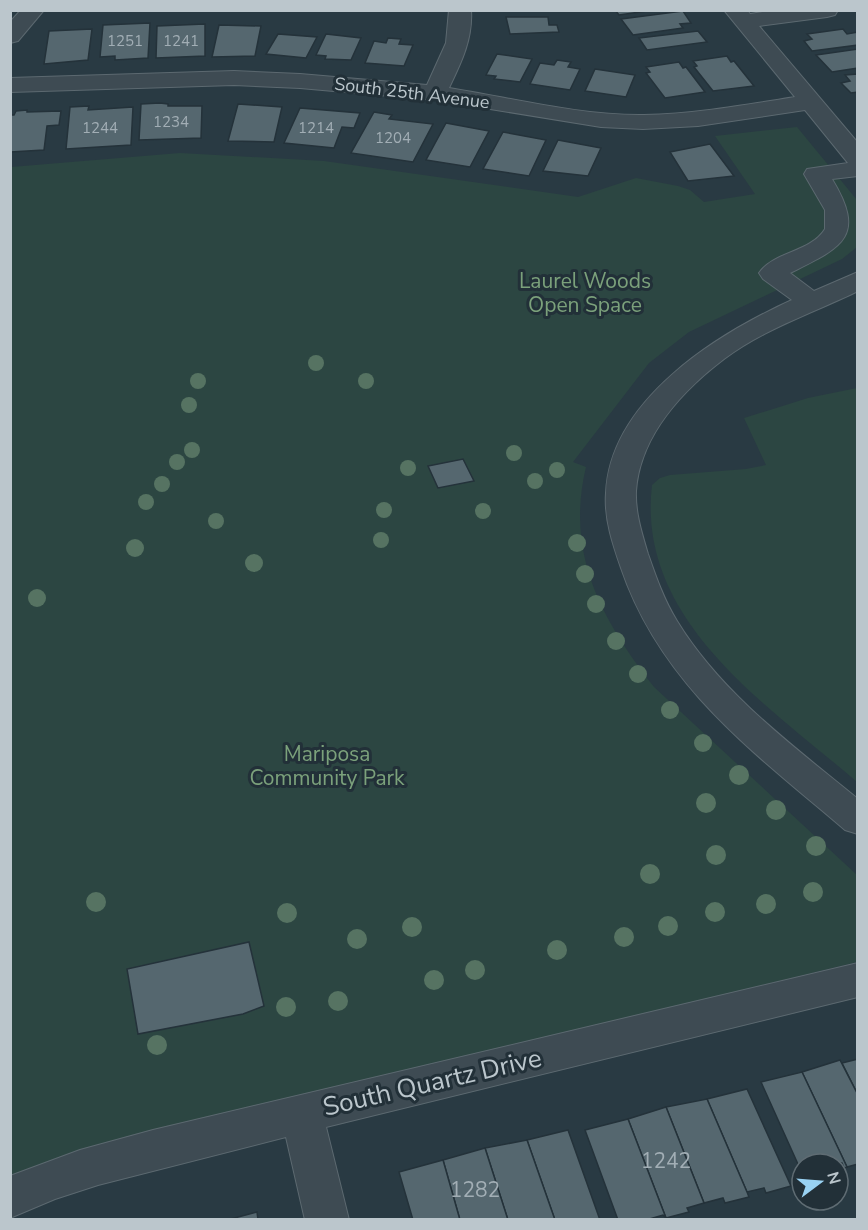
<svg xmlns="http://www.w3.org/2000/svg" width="868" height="1230" viewBox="0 0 868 1230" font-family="'Nunito Sans',sans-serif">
<rect width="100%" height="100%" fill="#293a43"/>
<g fill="#2c4642">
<path d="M 797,127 L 857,200 L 857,247 L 842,259 L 689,332 L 649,363 L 573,462 L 586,467 C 565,554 602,620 654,687 L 857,875 L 857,962 L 473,1056 L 11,1185 L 11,167 L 180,153 L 324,161 L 578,197 L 636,178 L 678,186 L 690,190 L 704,202 L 755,194 L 715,136 Z"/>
<path d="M 857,388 L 858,388 L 857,782 C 768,705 636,621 652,485 L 660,478 L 670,475 L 746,469 L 766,465 L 744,418 L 808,398 Z"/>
</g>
<g fill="#55676f" stroke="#24323a" stroke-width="1.5">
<path d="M 615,10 L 654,10 L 619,15 Z"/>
<path d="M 683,11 L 691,23 L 680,24 L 683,28 L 633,35 L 621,19 Z"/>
<path d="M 506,17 L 548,17 L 549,25 L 557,25 L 559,32 L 510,34 Z"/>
<path d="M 150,23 L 148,58 L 115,60 L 115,56 L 100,57 L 103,25 Z"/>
<path d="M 205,24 L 205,56 L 156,58 L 157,26 Z"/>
<path d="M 219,25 L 261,26 L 255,56 L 212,57 Z"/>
<path d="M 92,29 L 88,60 L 44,64 L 49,31 Z"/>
<path d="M 843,29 L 847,34 L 858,32 L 858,45 L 812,51 L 804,41 L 812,39 L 807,34 Z"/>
<path d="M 698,31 L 707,42 L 647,50 L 639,38 Z"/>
<path d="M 278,34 L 317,37 L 306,58 L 266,54 Z"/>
<path d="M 326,34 L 361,38 L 351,60 L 325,59 L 326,56 L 316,55 Z"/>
<path d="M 388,38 L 401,39 L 399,44 L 413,45 L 404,66 L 365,63 L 374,41 L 386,43 Z"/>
<path d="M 858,49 L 858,68 L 832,72 L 816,55 Z"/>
<path d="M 497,54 L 532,59 L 520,82 L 494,79 L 496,76 L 486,75 Z"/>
<path d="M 727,56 L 731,62 L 734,61 L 754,86 L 713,91 L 694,67 L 697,66 L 693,61 Z"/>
<path d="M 557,60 L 571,62 L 568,67 L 580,69 L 570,90 L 530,84 L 540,63 L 554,65 Z"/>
<path d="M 679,62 L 683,68 L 686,67 L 705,92 L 665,98 L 646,73 L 650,72 L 646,67 Z"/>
<path d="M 595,69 L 635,75 L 626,97 L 585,91 Z"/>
<path d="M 858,74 L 858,92 L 851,93 L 841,83 L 850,81 L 845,75 Z"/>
<path d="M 160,103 L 168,104 L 168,106 L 202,106 L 201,138 L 139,140 L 141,104 Z"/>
<path d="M 238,104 L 282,107 L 274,142 L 228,141 Z"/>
<path d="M 89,106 L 88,110 L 133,107 L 131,145 L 66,149 L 70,107 Z"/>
<path d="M 300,108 L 360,113 L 354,128 L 342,127 L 334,148 L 284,143 Z"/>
<path d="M 27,110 L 27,112 L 61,111 L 59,125 L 47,126 L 44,150 L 10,152 L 10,115 L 14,115 L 16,111 Z"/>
<path d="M 374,112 L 392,115 L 389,119 L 433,124 L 413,162 L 351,153 Z"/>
<path d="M 446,123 L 489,131 L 470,167 L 426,160 Z"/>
<path d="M 503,132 L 546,140 L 529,176 L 483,169 Z"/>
<path d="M 558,140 L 601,148 L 588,176 L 543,171 Z"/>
<path d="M 710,144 L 734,176 L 688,181 L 670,152 Z"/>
<path d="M 463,459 L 474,481 L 438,488 L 428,466 Z"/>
<path d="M 249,942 L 264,1006 L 243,1014 L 138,1034 L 127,969 Z"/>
<path d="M 858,1059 L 858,1095 L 842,1063 Z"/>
<path d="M 840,1060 L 858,1095 L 858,1164 L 847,1167 L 802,1072 Z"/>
<path d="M 802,1072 L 847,1167 L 844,1168 L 842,1163 L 802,1164 L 802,1173 L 761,1082 Z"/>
<path d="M 747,1089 L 791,1186 L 766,1193 L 764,1188 L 747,1192 L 707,1099 Z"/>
<path d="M 707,1099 L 747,1192 L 749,1197 L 725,1203 L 723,1198 L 704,1203 L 666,1107 Z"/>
<path d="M 666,1107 L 704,1203 L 687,1208 L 689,1212 L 666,1218 L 628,1119 Z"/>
<path d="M 628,1119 L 666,1218 L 663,1215 L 646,1220 L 618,1220 L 585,1130 Z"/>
<path d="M 568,1130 L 600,1220 L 555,1220 L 527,1140 Z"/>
<path d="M 527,1140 L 555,1220 L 508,1220 L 485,1148 Z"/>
<path d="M 485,1148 L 508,1220 L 460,1220 L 443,1160 Z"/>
<path d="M 443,1160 L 460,1220 L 413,1220 L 399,1172 Z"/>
<path d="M 257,1212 L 258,1220 L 227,1220 Z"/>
</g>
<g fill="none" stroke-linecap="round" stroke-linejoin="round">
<defs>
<g id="minor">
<path d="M 21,10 L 44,10 L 18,41 L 10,43 L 10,22 Z"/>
<path d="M 449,10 L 471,10 C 473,39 461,63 449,88 C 512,98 581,116 644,115 C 695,114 745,105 795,97 L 724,10 L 747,10 L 750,14 L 774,10 L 838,10 L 835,15 L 827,17 L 759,26 L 858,143 L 858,176 L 832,179 C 868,238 840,248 790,273 L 814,291 L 858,272 L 858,291 C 813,313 764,329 724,359 C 682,391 640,436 636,491 C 635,512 642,534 648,554 C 656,577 664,600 677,621 C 721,693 793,746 858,799 L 858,834 L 845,830 C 796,788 744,748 700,699 C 666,661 638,618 621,568 C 613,545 604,519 606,493 C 610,400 717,334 792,300 L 763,279 L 759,273 C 774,251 810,253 825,229 L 825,210 L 804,174 L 807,169 L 848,163 L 805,110 L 698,126 L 643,129 L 601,127 L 435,100 L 300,88 L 234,85 L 10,92 L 10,78 L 234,71 L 300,74 L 427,85 L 446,43 Z"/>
<path d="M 858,963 L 858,997 L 326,1127 L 349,1220 L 305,1220 L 286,1137 L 98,1185 L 55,1199 L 10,1218 L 10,1176 L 80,1150 L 153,1130 Z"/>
</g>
</defs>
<use href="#minor" stroke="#5c6970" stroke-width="2"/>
<use href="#minor" fill="#3e4b53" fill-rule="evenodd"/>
</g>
<g fill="#567362">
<circle cx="316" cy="363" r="8"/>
<circle cx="198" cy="381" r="8"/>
<circle cx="366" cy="381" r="8"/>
<circle cx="189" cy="405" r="8"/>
<circle cx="192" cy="450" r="8"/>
<circle cx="514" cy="453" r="8"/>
<circle cx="177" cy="462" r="8"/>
<circle cx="408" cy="468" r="8"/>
<circle cx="557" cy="470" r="8"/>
<circle cx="535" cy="481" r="8"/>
<circle cx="162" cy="484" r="8"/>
<circle cx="146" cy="502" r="8"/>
<circle cx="384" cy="510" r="8"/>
<circle cx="483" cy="511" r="8"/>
<circle cx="216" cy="521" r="8"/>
<circle cx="381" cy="540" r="8"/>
<circle cx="577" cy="543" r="9"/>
<circle cx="135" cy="548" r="9"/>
<circle cx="254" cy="563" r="9"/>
<circle cx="585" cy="574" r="9"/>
<circle cx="37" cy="598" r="9"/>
<circle cx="596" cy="604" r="9"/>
<circle cx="616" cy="641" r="9"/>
<circle cx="638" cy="674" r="9"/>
<circle cx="670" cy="710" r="9"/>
<circle cx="703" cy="743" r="9"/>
<circle cx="739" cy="775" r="10"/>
<circle cx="706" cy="803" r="10"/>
<circle cx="776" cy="810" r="10"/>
<circle cx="816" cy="846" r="10"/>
<circle cx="716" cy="855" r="10"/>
<circle cx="650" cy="874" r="10"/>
<circle cx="813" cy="892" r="10"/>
<circle cx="96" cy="902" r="10"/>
<circle cx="766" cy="904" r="10"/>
<circle cx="715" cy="912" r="10"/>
<circle cx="287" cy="913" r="10"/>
<circle cx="668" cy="926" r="10"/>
<circle cx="412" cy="927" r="10"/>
<circle cx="624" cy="937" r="10"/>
<circle cx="357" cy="939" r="10"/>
<circle cx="557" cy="950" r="10"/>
<circle cx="475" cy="970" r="10"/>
<circle cx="434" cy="980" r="10"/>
<circle cx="338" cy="1001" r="10"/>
<circle cx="286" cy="1007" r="10"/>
<circle cx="157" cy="1045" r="10"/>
</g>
<g text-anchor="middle" stroke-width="6" stroke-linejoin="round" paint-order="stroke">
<g font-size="15" fill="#a2aeb5">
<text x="125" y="46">1251</text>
<text x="181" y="46">1241</text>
<text x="171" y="127">1234</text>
<text x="100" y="133">1244</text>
<text x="316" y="133">1214</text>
<text x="393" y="143">1204</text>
</g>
<g font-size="18" fill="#bbc6cc" stroke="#223038">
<text transform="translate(412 93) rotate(7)" y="6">South 25th Avenue</text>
</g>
<g font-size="21" fill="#7ba17b" stroke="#223038">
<text x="585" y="288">Laurel Woods<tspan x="585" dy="24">Open Space</tspan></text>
<text x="327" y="761">Mariposa<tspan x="327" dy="24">Community Park</tspan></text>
</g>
<g font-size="21" fill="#a2aeb5">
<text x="666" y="1168">1242</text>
<text x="475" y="1197">1282</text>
</g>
<g font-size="26" fill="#bbc6cc" stroke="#223038">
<text transform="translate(432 1082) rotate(-13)" y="9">South Quartz Drive</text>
</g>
</g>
<rect width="868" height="1230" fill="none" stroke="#bbc6cc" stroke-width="24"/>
<g transform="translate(820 1182) rotate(74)"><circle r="28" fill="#223038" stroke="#5f6c73" stroke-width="1.5"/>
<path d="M0-4.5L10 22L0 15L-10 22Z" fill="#99d2f3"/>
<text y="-9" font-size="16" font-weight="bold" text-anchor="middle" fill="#bbc6cc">N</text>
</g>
</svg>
